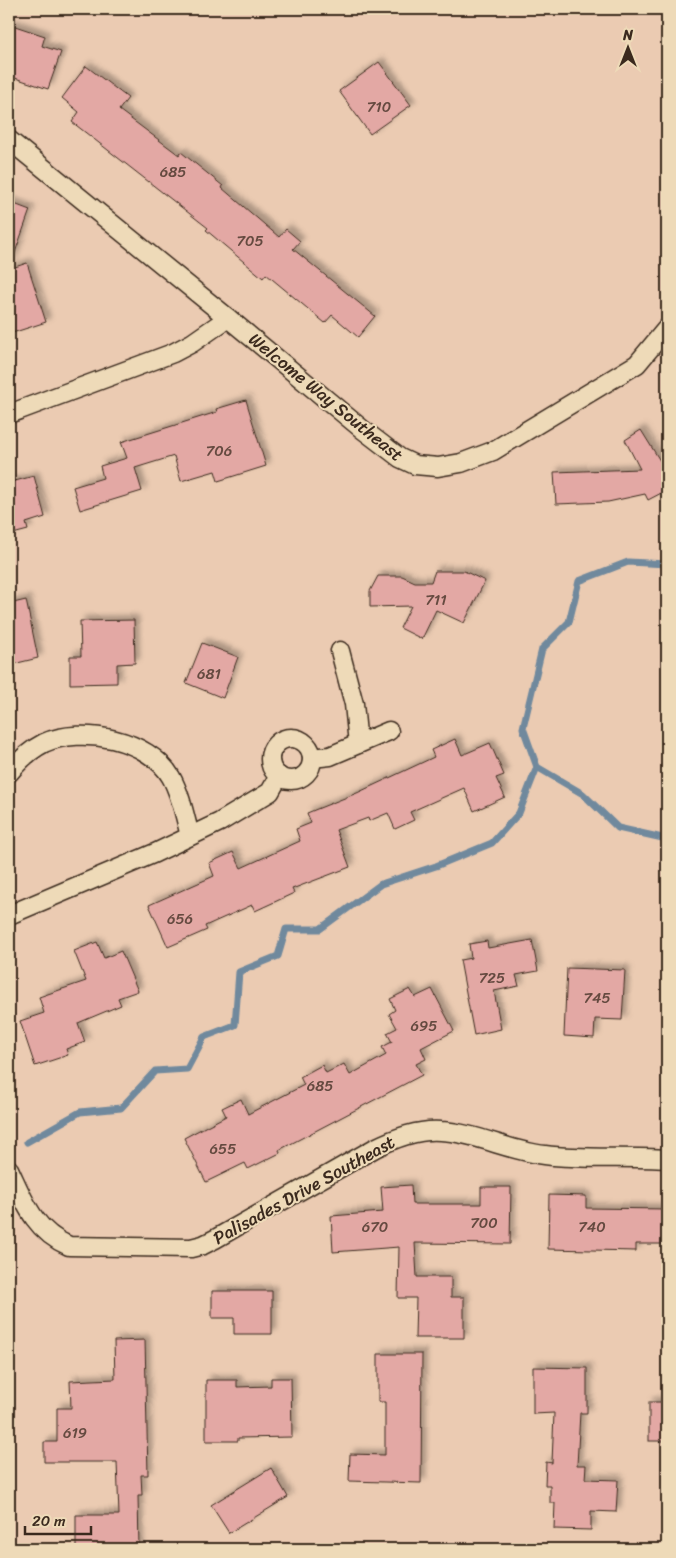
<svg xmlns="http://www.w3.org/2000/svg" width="676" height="1558" viewBox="0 0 676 1558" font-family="Sriracha,sans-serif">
<defs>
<filter id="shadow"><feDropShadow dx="4.5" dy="-4.5" stdDeviation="2.5" flood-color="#0004"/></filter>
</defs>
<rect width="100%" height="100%" fill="#ebcbb2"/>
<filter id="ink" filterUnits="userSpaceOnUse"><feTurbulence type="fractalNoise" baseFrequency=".02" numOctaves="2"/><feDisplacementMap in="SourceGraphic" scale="10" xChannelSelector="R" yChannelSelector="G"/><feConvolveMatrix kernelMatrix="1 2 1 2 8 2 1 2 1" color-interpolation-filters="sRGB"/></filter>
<g filter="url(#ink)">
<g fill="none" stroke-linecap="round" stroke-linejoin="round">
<g stroke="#70899d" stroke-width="7">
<path d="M 667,564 L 628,562 L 579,581 L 569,622 L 542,649 L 523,728 L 537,767 L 583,794 L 618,828 L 667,839"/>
<path d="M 27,1142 L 80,1112 L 121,1108 L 155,1071 L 187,1069 L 204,1037 L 235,1025 L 239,972 L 278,956 L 286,929 L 320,929 L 381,884 L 436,866 L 492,843 L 519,813 L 537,767"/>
</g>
</g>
<g fill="#e3a8a4" stroke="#3b2a1e" filter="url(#shadow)">
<path d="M 9,24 L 45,36 L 42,46 L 61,52 L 48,89 L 9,76 Z"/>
<path d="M 379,62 L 411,105 L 370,134 L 339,91 Z"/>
<path d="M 86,66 L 128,98 L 119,110 L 179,155 L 181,152 L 223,186 L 222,188 L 279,237 L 286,229 L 300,241 L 293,249 L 375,316 L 358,337 L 332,315 L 325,323 L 266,274 L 263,278 L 206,230 L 208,228 L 72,122 L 79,112 L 62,98 Z"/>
<path d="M 9,202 L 30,210 L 11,264 L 9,263 Z"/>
<path d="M 27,263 L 46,322 L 9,334 L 9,269 Z"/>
<path d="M 246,400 L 266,466 L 218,481 L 215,471 L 181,481 L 174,456 L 135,468 L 142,491 L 80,510 L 73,487 L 103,478 L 100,466 L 127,458 L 121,442 L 217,412 L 216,409 Z"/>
<path d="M 641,430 L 667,472 L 667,490 L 648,500 L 645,494 L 608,502 L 556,504 L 554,472 L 640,469 L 625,440 Z"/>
<path d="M 34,476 L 45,517 L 26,523 L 28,530 L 9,535 L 9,481 L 15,481 Z"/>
<path d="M 435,571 L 464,571 L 485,581 L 464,623 L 436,610 L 422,639 L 400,628 L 411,606 L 370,607 L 370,591 L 378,576 L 402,576 L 415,582 L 431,582 Z"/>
<path d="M 26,600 L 38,658 L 9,665 L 9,604 Z"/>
<path d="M 134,620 L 135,663 L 117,664 L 117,683 L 70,684 L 70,656 L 81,656 L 80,621 Z"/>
<path d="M 202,643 L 238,657 L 223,698 L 186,683 Z"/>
<path d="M 455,739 L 462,755 L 490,743 L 504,775 L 496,778 L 505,797 L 474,811 L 464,788 L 410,812 L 414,820 L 395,829 L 388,813 L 369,821 L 368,818 L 336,830 L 350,867 L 292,889 L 294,893 L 255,911 L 252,905 L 205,926 L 207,930 L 168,947 L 149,905 L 214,876 L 209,863 L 233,852 L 241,868 L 300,841 L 296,829 L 311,823 L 307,813 L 357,793 L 434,757 L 431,750 Z"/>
<path d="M 532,940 L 538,971 L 516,975 L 519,986 L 494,991 L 501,1029 L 474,1035 L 460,960 L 471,958 L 469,944 L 487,941 L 488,948 Z"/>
<path d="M 97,942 L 104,958 L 121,951 L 138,991 L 118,998 L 121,1005 L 78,1023 L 85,1042 L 66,1049 L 68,1055 L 35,1066 L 20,1021 L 44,1013 L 39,997 L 86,981 L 74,951 Z"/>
<path d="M 567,968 L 625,970 L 622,1020 L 595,1019 L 594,1038 L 564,1036 Z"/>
<path d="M 410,989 L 415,997 L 432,989 L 454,1031 L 421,1048 L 426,1059 L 416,1064 L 422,1075 L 279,1150 L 280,1153 L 248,1169 L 245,1163 L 206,1182 L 184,1138 L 226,1116 L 222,1108 L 241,1099 L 248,1114 L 304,1085 L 300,1077 L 322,1065 L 326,1073 L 344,1064 L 350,1075 L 386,1055 L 382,1047 L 392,1042 L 387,1033 L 397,1028 L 389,1014 L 395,1010 L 390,999 Z"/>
<path d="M 411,1185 L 412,1204 L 481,1204 L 481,1187 L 511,1187 L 510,1244 L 415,1243 L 417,1277 L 451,1277 L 451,1297 L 464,1297 L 464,1338 L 415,1338 L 416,1298 L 398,1298 L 399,1247 L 333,1252 L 331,1216 L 383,1212 L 381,1187 Z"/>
<path d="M 549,1195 L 586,1196 L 586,1208 L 667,1209 L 667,1244 L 636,1244 L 636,1251 L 548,1249 Z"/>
<path d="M 212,1291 L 272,1291 L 272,1334 L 234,1334 L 234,1318 L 212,1318 Z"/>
<path d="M 145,1340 L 148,1475 L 141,1475 L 142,1495 L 138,1495 L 139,1549 L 76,1549 L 76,1515 L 119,1515 L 117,1462 L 44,1462 L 44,1442 L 57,1442 L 57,1408 L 71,1408 L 70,1381 L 115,1379 L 114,1341 Z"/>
<path d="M 378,1354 L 422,1354 L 421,1483 L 349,1481 L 350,1454 L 385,1455 L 385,1402 L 378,1402 Z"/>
<path d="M 533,1367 L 587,1368 L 587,1413 L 580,1413 L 577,1465 L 586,1465 L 585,1479 L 618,1480 L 616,1512 L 591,1511 L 591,1530 L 554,1529 L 555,1503 L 550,1503 L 550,1485 L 545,1485 L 546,1462 L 552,1463 L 554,1413 L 533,1414 Z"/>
<path d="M 271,1378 L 291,1378 L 292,1437 L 238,1438 L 238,1441 L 206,1441 L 206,1380 L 237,1380 L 237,1387 L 271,1386 Z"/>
<rect x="649" y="1402" width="18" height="39"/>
<path d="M 271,1468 L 288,1497 L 229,1533 L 211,1505 Z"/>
</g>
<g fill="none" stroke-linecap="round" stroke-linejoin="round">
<defs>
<g id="minor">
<path d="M 9,140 L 228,318 L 362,429 L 400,458 L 415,465 L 438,467 L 461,463 L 493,451 L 637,364 L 667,328"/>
<path d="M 9,414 L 173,353 L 192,343 L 228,318"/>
<path d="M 340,651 L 354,704 L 358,744"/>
<circle cx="291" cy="759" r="21"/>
<path d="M 312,758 L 330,756 L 389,731"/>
<path d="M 9,773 C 18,762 30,750 44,743 C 82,726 149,739 171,777 C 181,795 185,817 190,836"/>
<path d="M 9,915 L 155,853 L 220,822 L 270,792 L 279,776"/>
<path d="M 9,1169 C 24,1201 34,1231 69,1246 L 191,1248 L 203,1245 L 215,1239 L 375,1148 C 395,1138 418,1129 441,1131 C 476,1133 509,1151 545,1155 C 585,1160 626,1156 667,1159"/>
</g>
</defs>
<use href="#minor" stroke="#3b2a1e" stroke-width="21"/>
<use href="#minor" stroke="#eedab8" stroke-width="18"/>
</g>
</g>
<g text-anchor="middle" stroke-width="4" stroke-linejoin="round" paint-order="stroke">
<g font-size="15" fill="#654a40">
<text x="379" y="112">710</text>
<text x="173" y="177">685</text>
<text x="250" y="246">705</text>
<text x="219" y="456">706</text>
<text x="436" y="605">711</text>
<text x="209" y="679">681</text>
<text x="180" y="924">656</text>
<text x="492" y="983">725</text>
<text x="597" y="1003">745</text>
<text x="424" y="1031">695</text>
<text x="320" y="1091">685</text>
<text x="223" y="1154">655</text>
<text x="484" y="1228">700</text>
<text x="375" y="1232">670</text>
<text x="592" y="1232">740</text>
<text x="75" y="1438">619</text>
</g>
<g font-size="18" fill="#3b2a1e" stroke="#eedab8">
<text transform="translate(326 397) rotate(39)" y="6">Welcome Way Southeast</text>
<text transform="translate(304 1190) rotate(-29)" y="6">Palisades Drive Southeast</text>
</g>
</g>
<rect width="676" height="1558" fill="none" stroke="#eedab8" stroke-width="30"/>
<rect x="15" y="15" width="646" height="1528" fill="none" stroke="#3b2a1e" stroke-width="2" filter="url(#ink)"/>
<g transform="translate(628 48)" stroke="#eedab8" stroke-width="4" paint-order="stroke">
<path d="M0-4L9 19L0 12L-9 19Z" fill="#3b2a1e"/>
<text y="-8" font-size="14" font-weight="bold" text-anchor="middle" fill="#3b2a1e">N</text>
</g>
<path d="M25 1526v8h66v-8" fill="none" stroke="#3b2a1e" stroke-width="2.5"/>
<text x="32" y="1526" font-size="15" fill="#3b2a1e" stroke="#eedab8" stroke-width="4" paint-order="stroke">20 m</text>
</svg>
